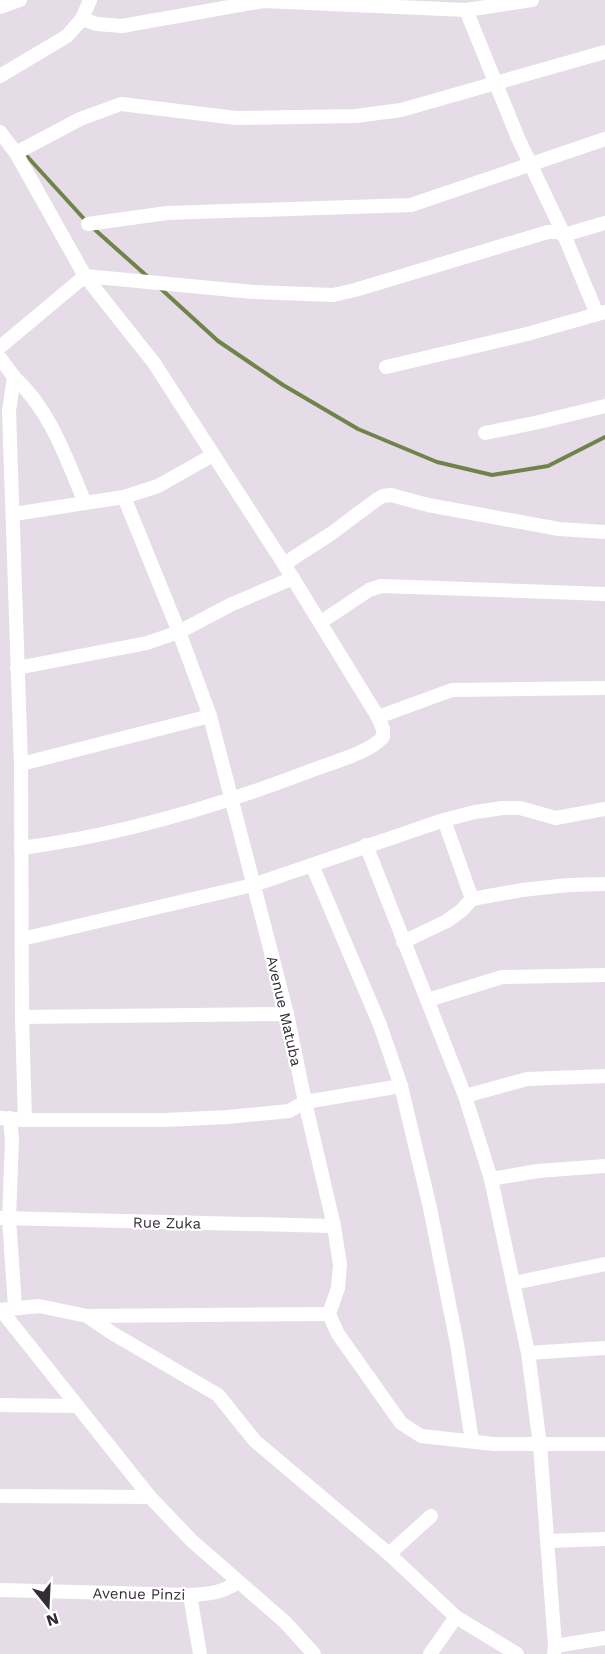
<svg xmlns="http://www.w3.org/2000/svg" width="605" height="1654" viewBox="0 0 605 1654" font-family="'Work Sans',sans-serif">
<rect width="100%" height="100%" fill="#e5dce8"/>
<g fill="none" stroke-linecap="round" stroke-linejoin="round">
<g stroke="#70834a" stroke-width="4">
<path d="M 24,153 L 86,221"/>
<path d="M 93,228 L 148,277"/>
<path d="M 160,288 L 218,341 L 283,385 L 358,429 L 437,462 L 492,475 L 548,466 L 605,437"/>
</g>
<g stroke="#fff" stroke-width="14">
<path d="M 0,7 L 20,0"/>
<path d="M 466,10 L 518,138 L 564,235 L 597,314"/>
<path d="M 82,19 L 97,24 L 122,26 L 263,1 L 466,10 L 532,0"/>
<path d="M 0,76 L 67,36 L 82,19 L 90,0"/>
<path d="M 0,132 L 16,153 L 85,276 L 154,363 L 284,564 L 378,717 L 383,729 L 383,737 C 370,752 337,761 318,768 C 222,805 123,835 21,848"/>
<path d="M 16,153 L 80,119 L 121,104 L 236,118 L 356,116 L 401,110 L 605,52"/>
<path d="M 88,224 L 167,213 L 411,205 L 605,139"/>
<path d="M 0,347 L 85,276 L 253,292 L 333,295 L 355,290 L 548,232 L 558,232 L 564,235 L 605,223"/>
<path d="M 0,358 L 14,377 L 9,411 L 21,764 L 22,1017 L 25,1120"/>
<path d="M 386,367 L 527,334 L 605,312"/>
<path d="M 14,377 C 51,411 66,458 85,503"/>
<path d="M 485,433 L 539,422 L 605,406"/>
<path d="M 124,497 L 179,632 L 210,716 L 287,1014 L 305,1102 L 334,1226 L 340,1265 L 338,1288 L 329,1314 L 338,1334 L 401,1423 L 421,1436 L 494,1444 L 605,1444"/>
<path d="M 14,514 L 124,497 L 158,486 L 213,455"/>
<path d="M 284,564 L 332,533 L 376,500 L 383,496 L 391,495 L 428,505 L 559,529 L 605,532"/>
<path d="M 321,622 L 369,590 L 381,586 L 605,594"/>
<path d="M 17,668 L 147,643 L 179,632 L 230,605 L 293,578"/>
<path d="M 378,717 L 452,690 L 605,688"/>
<path d="M 21,764 L 210,716"/>
<path d="M 444,820 L 475,812 L 503,808 L 520,808 L 556,818 L 605,809"/>
<path d="M 366,845 L 465,1096 L 491,1179 L 528,1353 L 540,1445 L 555,1646 L 554,1654"/>
<path d="M 312,865 L 380,1025 L 401,1086 L 430,1208 L 457,1344 L 472,1441"/>
<path d="M 22,939 L 253,885 L 444,820 L 472,899"/>
<path d="M 403,942 L 447,921 L 462,910 L 472,899 L 522,890 L 568,885 L 605,884"/>
<path d="M 428,1000 L 502,977 L 605,975"/>
<path d="M 22,1017 L 287,1014"/>
<path d="M 465,1096 L 527,1079 L 605,1076"/>
<path d="M 0,1118 L 25,1120 L 164,1120 L 228,1117 L 289,1111 L 305,1102 L 401,1086"/>
<path d="M 10,1118 L 12,1140 L 9,1218 L 15,1307"/>
<path d="M 491,1179 L 538,1171 L 605,1166"/>
<path d="M 0,1218 L 334,1226"/>
<path d="M 514,1283 L 605,1264"/>
<path d="M 0,1310 L 39,1306 L 87,1316 L 329,1314"/>
<path d="M 1,1310 L 150,1497 L 192,1541 L 285,1622 L 314,1654"/>
<path d="M 87,1316 L 112,1333 L 218,1395 L 255,1441 L 389,1554 L 456,1617 L 517,1654"/>
<path d="M 528,1353 L 605,1348"/>
<path d="M 0,1405 L 76,1406"/>
<path d="M 0,1496 L 150,1497"/>
<path d="M 548,1541 L 605,1539"/>
<path d="M 389,1554 L 431,1516"/>
<path d="M 0,1590 L 190,1595 C 209,1594 222,1593 238,1582"/>
<path d="M 190,1595 L 200,1654"/>
<path d="M 555,1646 L 605,1638"/>
<path d="M 430,1654 L 456,1617"/>
</g>
</g>
<g text-anchor="middle" stroke-width="4.5" stroke-linejoin="round" paint-order="stroke">
<g font-size="15" fill="#322e33" stroke="#fff">
<text transform="translate(284 1011) rotate(77)" y="5">Avenue Matuba</text>
<text transform="translate(167 1223) rotate(1)" y="5">Rue Zuka</text>
<text transform="translate(139 1594) rotate(1)" y="5">Avenue Pinzi</text>
</g>
</g>
<g transform="translate(48 1606) rotate(162)" stroke="#ffffff" stroke-width="4.5" paint-order="stroke">
<path d="M0-4.5L10 22L0 15L-10 22Z" fill="#322e33"/>
<text y="-9" font-size="16" font-weight="bold" text-anchor="middle" fill="#322e33">N</text>
</g>
</svg>
